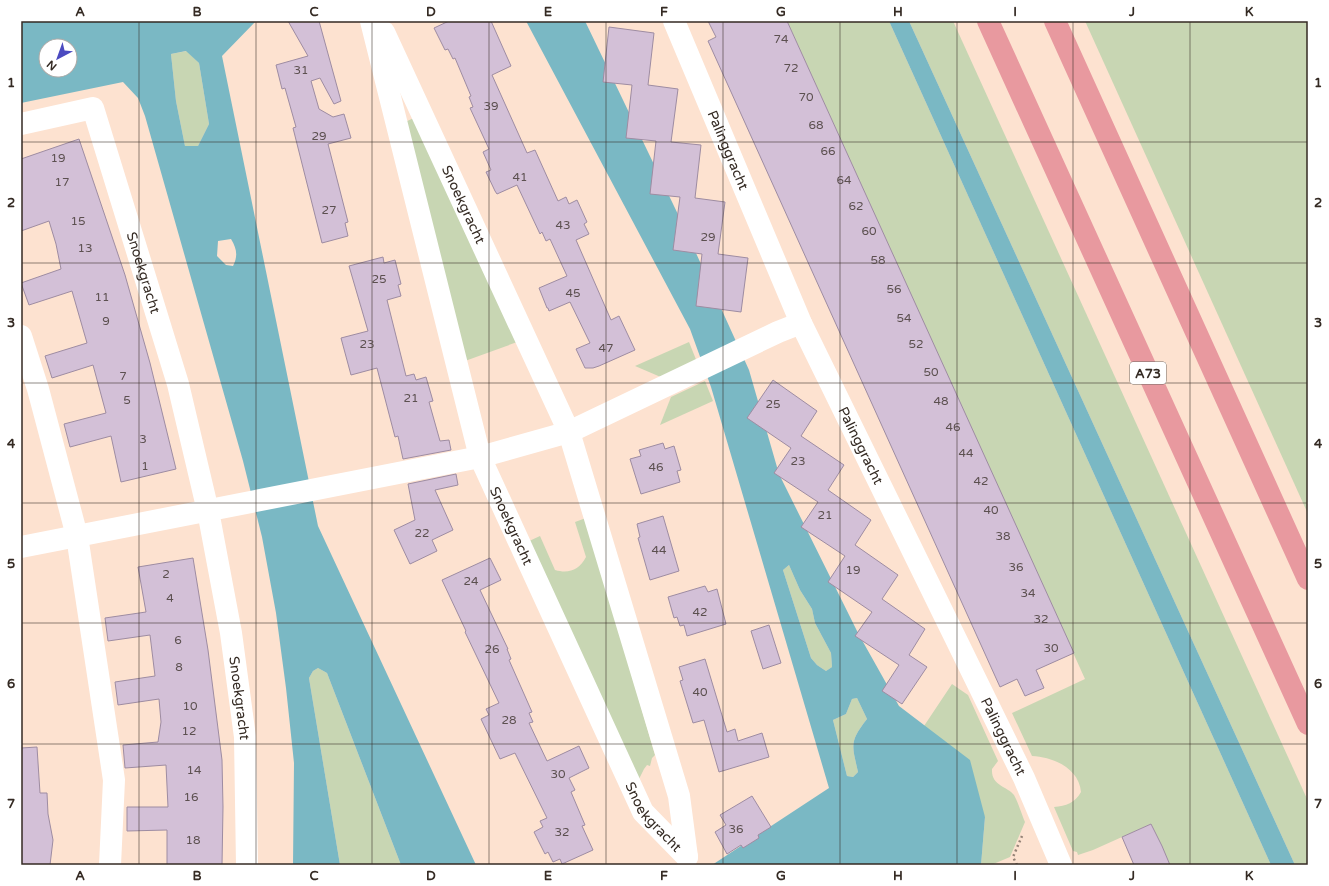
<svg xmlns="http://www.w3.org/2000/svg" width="1329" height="886" viewBox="0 0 1329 886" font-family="'Varela Round',sans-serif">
<rect width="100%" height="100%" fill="#fde2d0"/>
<g fill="#c8d6b3">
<path d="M 787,21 L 889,21 L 1271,865 L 1170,865 L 1151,824 L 1093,850 L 1078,855 L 1077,852 L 1073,851 L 1054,807 C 1066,806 1075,803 1081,792 C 1079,768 1053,757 1032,756 L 1012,713 L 1085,679 Z"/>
<path d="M 909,21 L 953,21 L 1308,801 L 1308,865 L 1295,865 Z"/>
<path d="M 1085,21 L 1308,21 L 1308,514 Z"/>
<path d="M 187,51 L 199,63 L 209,124 L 198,146 L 185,146 L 176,101 L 171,54 Z"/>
<path d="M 418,116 L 520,341 L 465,361 L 403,123 Z"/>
<path d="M 689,342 L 697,362 L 663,378 L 635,366 Z"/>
<path d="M 705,381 L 713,401 L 660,425 L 671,397 Z"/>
<path d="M 586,518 L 655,755 L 652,758 L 650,766 L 647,765 L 644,769 L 639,779 L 527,542 L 540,536 L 555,570 C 569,574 579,570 586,557 L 575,522 Z"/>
<path d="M 789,565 L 800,590 L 812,609 L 815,623 L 831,653 L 832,667 L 826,671 L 817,665 L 811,658 L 783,570 Z"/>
<path d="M 318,668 L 327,673 L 401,865 L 340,865 L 309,678 L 313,671 Z"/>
<path d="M 952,684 L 968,695 L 998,761 L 992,769 C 991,786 1007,786 1014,795 C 1018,802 1022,815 1025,822 L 1010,857 L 991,865 L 981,865 L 985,817 L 924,726 Z"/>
<path d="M 857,698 L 867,719 C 849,742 852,745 858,772 L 853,777 L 847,776 L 833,720 L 846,714 L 852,699 Z"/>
</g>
<g fill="#7ab8c4" fill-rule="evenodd">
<path d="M 21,21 L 256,21 L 222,56 L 318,526 L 476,865 L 401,865 L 327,673 L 318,668 L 313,671 L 309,678 L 340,865 L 293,865 L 294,763 L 286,688 L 276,613 L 262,537 L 243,461 L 145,116 L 138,98 L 123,82 L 21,103 ZM 46,46 L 70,46 L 70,70 L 46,70 ZM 186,51 L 199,63 L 209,124 L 198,146 L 185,146 L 176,101 L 171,54 ZM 231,239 C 237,249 238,256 233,266 L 226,265 L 217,256 L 218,241 Z"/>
<path d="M 526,21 L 585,21 L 686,231 L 749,370 L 779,474 L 858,633 L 899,706 L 970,760 L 985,817 L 981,865 L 712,865 L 829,788 L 711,387 L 690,329 ZM 789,565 L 800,590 L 812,609 L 815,623 L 831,653 L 832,667 L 826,671 L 817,665 L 811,658 L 783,570 ZM 857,698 L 867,719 C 849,742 852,745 858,772 L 853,777 L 847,776 L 833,720 L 846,714 L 852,699 Z"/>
<path d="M 889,21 L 909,21 L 1295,865 L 1271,865 Z"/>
</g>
<g fill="#d3c0d7" stroke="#9e8ca2">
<path d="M 288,21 L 319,21 L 341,101 L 334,104 L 320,78 L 311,81 L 319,109 L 333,117 L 344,114 L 351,138 L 328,144 L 348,222 L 345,223 L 348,236 L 322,243 L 293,128 L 296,127 L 285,88 L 282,89 L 276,65 L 308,56 Z"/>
<path d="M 449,21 L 491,21 L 511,66 L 492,75 L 527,153 L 535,150 L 558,201 L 566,197 L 569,204 L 577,200 L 587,222 L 584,224 L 589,234 L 576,240 L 611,320 L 619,316 L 635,350 L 599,366 L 593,368 L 585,368 L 576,349 L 590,343 L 570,302 L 549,311 L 548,308 L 547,308 L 539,288 L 567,276 L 550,239 L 546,241 L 542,232 L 540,234 L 517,185 L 497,194 L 495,191 L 486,172 L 491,170 L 483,152 L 489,149 L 470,108 L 473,107 L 469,97 L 471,96 L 455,58 L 453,59 L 448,49 L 445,50 L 434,28 Z"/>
<path d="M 708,21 L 787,21 L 1074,653 L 1036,670 L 1044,688 L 1025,696 L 1017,679 L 1000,687 L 708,41 L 716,37 Z"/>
<path d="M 609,27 L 654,33 L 648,85 L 678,89 L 671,142 L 701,145 L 695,198 L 725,202 L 718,254 L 748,258 L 741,312 L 696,306 L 702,254 L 673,250 L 680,197 L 650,194 L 656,141 L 626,138 L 632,85 L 603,82 Z"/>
<path d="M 79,139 L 125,275 L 150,363 L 176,469 L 121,482 L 111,436 L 70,447 L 64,424 L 106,413 L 93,365 L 52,378 L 45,356 L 87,343 L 72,291 L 29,305 L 21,283 L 61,269 L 56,244 L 49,221 L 21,231 L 21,159 Z"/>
<path d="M 383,257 L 384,263 L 395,260 L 401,284 L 398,285 L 401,296 L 387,300 L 406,376 L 414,374 L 416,380 L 426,377 L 433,401 L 429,402 L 440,441 L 449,440 L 451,450 L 403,459 L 398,436 L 395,437 L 377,368 L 351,375 L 341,338 L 368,331 L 349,266 Z"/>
<path d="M 773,380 L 817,411 L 801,436 L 844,465 L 828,490 L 871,520 L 855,545 L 898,575 L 882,599 L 925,629 L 909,655 L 927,667 L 902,704 L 882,691 L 899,665 L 855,636 L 872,612 L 828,582 L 845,556 L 801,527 L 818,502 L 774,473 L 791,448 L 747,418 Z"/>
<path d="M 663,443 L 665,449 L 674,446 L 681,470 L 677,471 L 680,482 L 641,494 L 630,459 L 641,456 L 639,450 Z"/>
<path d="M 456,474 L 458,485 L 435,490 L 453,530 L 432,540 L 437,551 L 410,564 L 394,530 L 415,520 L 408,484 Z"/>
<path d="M 663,516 L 679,571 L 650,580 L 638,538 L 640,537 L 637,524 Z"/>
<path d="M 193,558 L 208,650 L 222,760 L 223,807 L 222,865 L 167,865 L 167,830 L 127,831 L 127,807 L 168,807 L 166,765 L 125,768 L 123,745 L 158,742 L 161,722 L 159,699 L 118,705 L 115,682 L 155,676 L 150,635 L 108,641 L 105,618 L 146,612 L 138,567 Z"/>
<path d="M 490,558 L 501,580 L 480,590 L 508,649 L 507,649 L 511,659 L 509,660 L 532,712 L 529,713 L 533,722 L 529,723 L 547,761 L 579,746 L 589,768 L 569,778 L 575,790 L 571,792 L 585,825 L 582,826 L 593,850 L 562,864 L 560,859 L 553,862 L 548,852 L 545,854 L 534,832 L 543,827 L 540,821 L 547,818 L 515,753 L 500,759 L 481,719 L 489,715 L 486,709 L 499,703 L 465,632 L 466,631 L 442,580 Z"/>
<path d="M 705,586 L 708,592 L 717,589 L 726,624 L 687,636 L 684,625 L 680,626 L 677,617 L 674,618 L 668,597 Z"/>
<path d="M 769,625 L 781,663 L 763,669 L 751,631 Z"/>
<path d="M 705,659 L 727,732 L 735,729 L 738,741 L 762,733 L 769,757 L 719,772 L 704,720 L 693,723 L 680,681 L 683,680 L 679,667 Z"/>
<path d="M 37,747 L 40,793 L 47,793 L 48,814 L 53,840 L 50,865 L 21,865 L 21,748 Z"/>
<path d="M 752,796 L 771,827 L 758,835 L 759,838 L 743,848 L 741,845 L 727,854 L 715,832 L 726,825 L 720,815 Z"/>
<path d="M 1151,824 L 1162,846 L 1170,865 L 1134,865 L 1122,837 Z"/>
</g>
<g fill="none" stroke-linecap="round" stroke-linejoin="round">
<path stroke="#948276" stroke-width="2.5" stroke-dasharray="2 3" stroke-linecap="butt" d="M 1017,865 L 1013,857 L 1022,836"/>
<g stroke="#fff" stroke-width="22">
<path id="s1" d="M 371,21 L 480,457 L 643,812 L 687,857"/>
<path id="s2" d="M 674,21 L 801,323 L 1024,778 L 1061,865"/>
<path id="s3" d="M 384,32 L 569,432 L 679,796 L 687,857"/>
<path id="s4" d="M 21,124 L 93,108 L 178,384 L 208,511 L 231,633 L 245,737 L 247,865"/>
<path d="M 21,336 L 38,389 L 77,536 L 114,780 L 110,865"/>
<path d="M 21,547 L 480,457 L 569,432 L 778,332 L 801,323"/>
</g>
<g stroke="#e8999f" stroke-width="22">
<path d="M 988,21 L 1308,724"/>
<path d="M 1055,21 L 1308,579"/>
</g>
</g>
<path fill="none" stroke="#342a23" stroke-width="1" stroke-opacity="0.55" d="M 139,21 L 139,865M 256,21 L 256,865M 372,21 L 372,865M 489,21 L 489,865M 606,21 L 606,865M 723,21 L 723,865M 840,21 L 840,865M 957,21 L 957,865M 1073,21 L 1073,865M 1190,21 L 1190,865M 21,142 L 1308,142M 21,263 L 1308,263M 21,383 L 1308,383M 21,503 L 1308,503M 21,623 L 1308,623M 21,744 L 1308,744"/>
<g text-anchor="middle" stroke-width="4" stroke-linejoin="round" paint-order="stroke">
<g font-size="12" fill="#5c5050">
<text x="781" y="43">74</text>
<text x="791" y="72">72</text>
<text x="301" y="74">31</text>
<text x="806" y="101">70</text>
<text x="491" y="110">39</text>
<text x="816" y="129">68</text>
<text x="319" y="140">29</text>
<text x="828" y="155">66</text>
<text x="58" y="162">19</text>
<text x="520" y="181">41</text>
<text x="844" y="184">64</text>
<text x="62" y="186">17</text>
<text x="856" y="210">62</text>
<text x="329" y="214">27</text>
<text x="78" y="225">15</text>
<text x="563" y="229">43</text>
<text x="869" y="235">60</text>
<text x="708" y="241">29</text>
<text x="85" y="252">13</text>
<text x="878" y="264">58</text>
<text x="379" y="283">25</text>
<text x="894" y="293">56</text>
<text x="573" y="297">45</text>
<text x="102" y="301">11</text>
<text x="904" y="322">54</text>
<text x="106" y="325">9</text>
<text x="367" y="348">23</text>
<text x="916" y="348">52</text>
<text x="606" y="352">47</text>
<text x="931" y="376">50</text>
<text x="123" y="380">7</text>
<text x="411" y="402">21</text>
<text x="127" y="404">5</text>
<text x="941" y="405">48</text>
<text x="773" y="408">25</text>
<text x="953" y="431">46</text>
<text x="143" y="443">3</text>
<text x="966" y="457">44</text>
<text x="798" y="465">23</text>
<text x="145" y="470">1</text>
<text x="656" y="471">46</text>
<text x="981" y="485">42</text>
<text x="991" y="514">40</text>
<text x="825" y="519">21</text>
<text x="422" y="537">22</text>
<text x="1003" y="540">38</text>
<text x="659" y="554">44</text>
<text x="1016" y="571">36</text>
<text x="853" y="574">19</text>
<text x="166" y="578">2</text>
<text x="471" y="585">24</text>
<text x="1028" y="597">34</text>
<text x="170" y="602">4</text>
<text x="700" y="616">42</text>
<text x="1041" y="623">32</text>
<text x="178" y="644">6</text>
<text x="1051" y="652">30</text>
<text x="492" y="653">26</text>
<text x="179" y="671">8</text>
<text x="700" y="696">40</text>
<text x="190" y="710">10</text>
<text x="509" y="724">28</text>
<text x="189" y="735">12</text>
<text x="194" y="774">14</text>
<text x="558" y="778">30</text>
<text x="191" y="801">16</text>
<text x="736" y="833">36</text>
<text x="562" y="836">32</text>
<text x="193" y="844">18</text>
</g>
<rect fill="#fff" stroke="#716a65" stroke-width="1" x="1130" y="362" width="36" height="22" rx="3"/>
<g font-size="13" font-weight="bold" fill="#342a23">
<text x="1148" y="378">A73</text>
</g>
<g font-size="14" fill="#342a23" stroke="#fff">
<text dy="5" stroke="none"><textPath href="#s2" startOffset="140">Palinggracht</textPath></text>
<text dy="5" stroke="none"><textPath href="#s3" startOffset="190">Snoekgracht</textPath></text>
<text dy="5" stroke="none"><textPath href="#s4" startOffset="246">Snoekgracht</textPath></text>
<text dy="5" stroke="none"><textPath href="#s2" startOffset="464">Palinggracht</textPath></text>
<text dy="5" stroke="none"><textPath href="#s1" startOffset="525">Snoekgracht</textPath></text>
<text dy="5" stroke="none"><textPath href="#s4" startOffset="683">Snoekgracht</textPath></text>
<text dy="5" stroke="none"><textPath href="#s2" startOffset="788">Palinggracht</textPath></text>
<text dy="5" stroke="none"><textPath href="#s1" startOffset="850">Snoekgracht</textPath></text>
</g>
</g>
<rect width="1329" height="886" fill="none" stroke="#ffffff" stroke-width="44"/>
<g transform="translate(58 58) rotate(221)"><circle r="19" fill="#ffffff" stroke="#aeaaa7"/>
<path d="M0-3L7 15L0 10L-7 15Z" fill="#4b4ac0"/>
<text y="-6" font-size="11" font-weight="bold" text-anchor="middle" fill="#342a23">N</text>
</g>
<rect x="22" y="22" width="1285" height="842" fill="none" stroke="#342a23" stroke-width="1.5"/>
<g font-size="13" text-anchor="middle" font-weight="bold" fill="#342a23">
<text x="80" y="16">A</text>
<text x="197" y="16">B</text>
<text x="314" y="16">C</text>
<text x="431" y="16">D</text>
<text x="548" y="16">E</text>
<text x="664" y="16">F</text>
<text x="781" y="16">G</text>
<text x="898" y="16">H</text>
<text x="1015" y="16">I</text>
<text x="1132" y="16">J</text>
<text x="1249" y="16">K</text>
<text x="11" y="87">1</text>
<text x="1318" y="87">1</text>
<text x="11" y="207">2</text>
<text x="1318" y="207">2</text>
<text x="11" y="327">3</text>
<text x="1318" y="327">3</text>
<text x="11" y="448">4</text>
<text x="1318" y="448">4</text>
<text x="11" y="568">5</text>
<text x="1318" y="568">5</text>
<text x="11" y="688">6</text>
<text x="1318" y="688">6</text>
<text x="11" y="808">7</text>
<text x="1318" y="808">7</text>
<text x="80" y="880">A</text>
<text x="197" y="880">B</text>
<text x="314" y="880">C</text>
<text x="431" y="880">D</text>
<text x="548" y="880">E</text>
<text x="664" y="880">F</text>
<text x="781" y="880">G</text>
<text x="898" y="880">H</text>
<text x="1015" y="880">I</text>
<text x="1132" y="880">J</text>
<text x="1249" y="880">K</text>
</g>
</svg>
